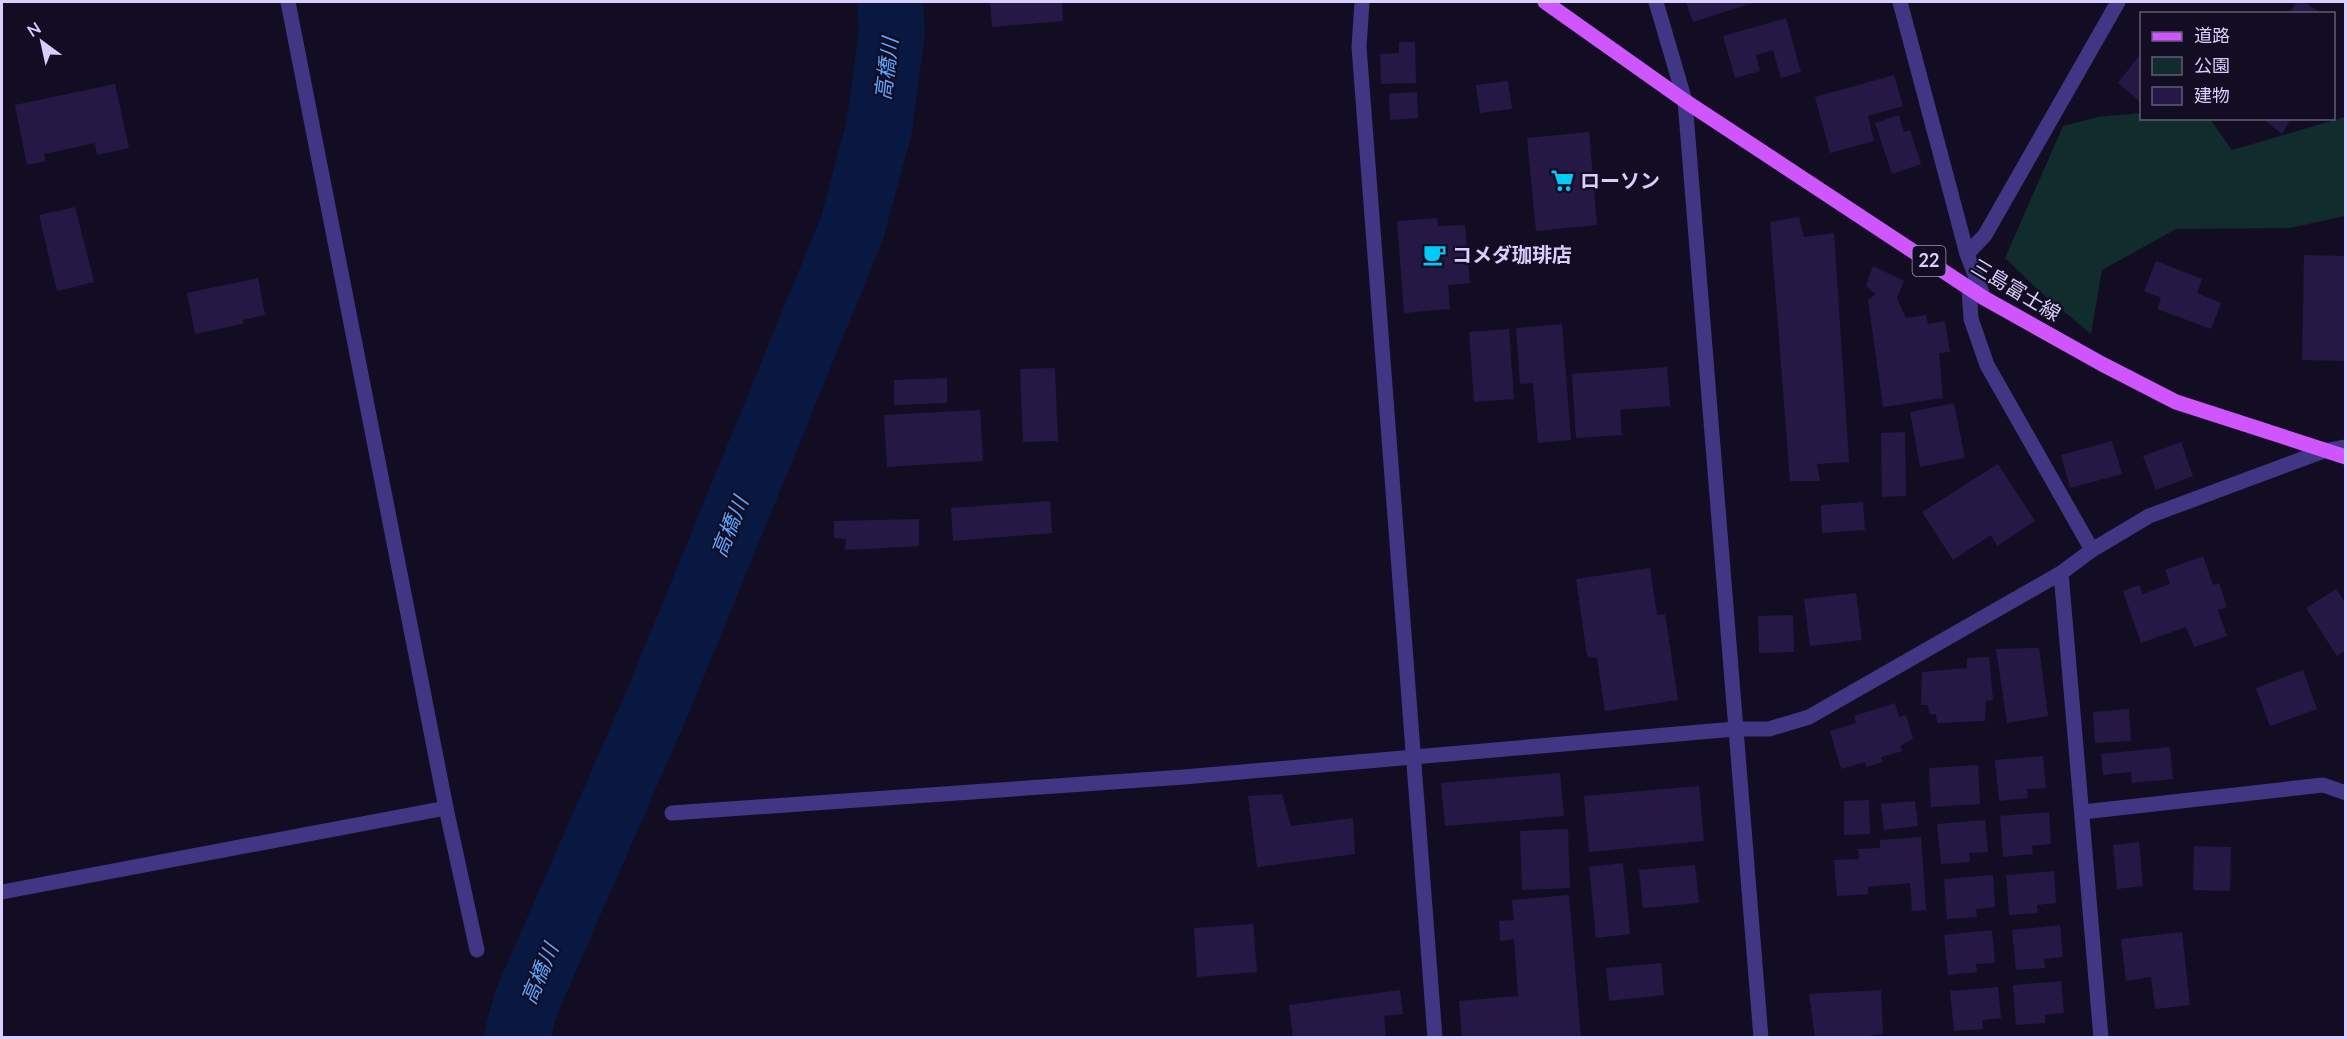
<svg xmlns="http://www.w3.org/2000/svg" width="2347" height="1039" viewBox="0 0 2347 1039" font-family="Lato,'Noto Sans JP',sans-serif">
<rect width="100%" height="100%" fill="#130d23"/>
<path fill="#102c2d" d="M 2141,113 L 2142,118 L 2210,119 L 2232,150 L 2345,117 L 2345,216 L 2290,228 L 2176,229 L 2102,270 L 2091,334 L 2039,291 L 2005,258 L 2063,126 L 2098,117 Z"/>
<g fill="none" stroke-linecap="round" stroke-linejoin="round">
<path stroke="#081841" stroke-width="66" d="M 517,1038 L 526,1003 L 659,699 L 852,228 L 879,128 L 892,32 L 890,2"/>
</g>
<g fill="#251845">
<path d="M 990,2 L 1062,2 L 1063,21 L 992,27 Z"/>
<path d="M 1686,2 L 1756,2 L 1693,22 Z"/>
<path d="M 2296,2 L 2305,2 L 2322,14 L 2289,14 Z"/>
<path d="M 1786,18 L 1801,72 L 1781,78 L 1773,50 L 1756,55 L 1760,71 L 1735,78 L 1723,36 Z"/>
<path d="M 1399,42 L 1415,42 L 1416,83 L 1381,84 L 1380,54 L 1399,53 Z"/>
<path d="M 2142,52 L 2142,103 L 2118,83 Z"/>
<path d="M 1894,75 L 1903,106 L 1868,116 L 1874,141 L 1830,153 L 1815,97 Z"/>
<path d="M 1508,81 L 1512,109 L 1480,113 L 1476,85 Z"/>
<path d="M 115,84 L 129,148 L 97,155 L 95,143 L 44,154 L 46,161 L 27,165 L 15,105 Z"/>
<path d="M 1417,92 L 1418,118 L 1390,120 L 1389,94 Z"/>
<path d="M 1899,115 L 1904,132 L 1910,130 L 1921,164 L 1892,174 L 1875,123 Z"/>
<path d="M 2262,118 L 2291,118 L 2282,134 Z"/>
<path d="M 1589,132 L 1597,225 L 1536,231 L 1527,138 Z"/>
<path d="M 75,207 L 94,282 L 57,291 L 39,215 Z"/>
<path d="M 1799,217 L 1804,237 L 1834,233 L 1849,462 L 1817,464 L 1820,481 L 1790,481 L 1770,222 Z"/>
<path d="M 1437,218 L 1438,226 L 1465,225 L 1470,283 L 1448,285 L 1450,309 L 1404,313 L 1397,221 Z"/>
<path d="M 2304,255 L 2346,256 L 2346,361 L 2302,360 Z"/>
<path d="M 2156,261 L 2202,279 L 2197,293 L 2221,303 L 2211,329 L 2157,309 L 2161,298 L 2144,291 Z"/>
<path d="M 1873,266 L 1904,281 L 1897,298 L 1906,318 L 1926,315 L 1928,324 L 1945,321 L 1950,352 L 1939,353 L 1943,398 L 1883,407 L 1868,300 L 1876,294 L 1866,286 Z"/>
<path d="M 258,278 L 265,315 L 243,320 L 243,324 L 195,334 L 187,293 Z"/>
<path d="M 1562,324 L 1571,440 L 1538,443 L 1533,383 L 1520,384 L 1516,328 Z"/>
<path d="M 1509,329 L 1514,399 L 1474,402 L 1469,332 Z"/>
<path d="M 1667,367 L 1670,406 L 1620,410 L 1622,435 L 1576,438 L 1572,374 Z"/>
<path d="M 1055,368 L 1058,441 L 1023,442 L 1020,369 Z"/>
<path d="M 947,378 L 947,403 L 894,405 L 894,380 Z"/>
<path d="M 1954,403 L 1965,458 L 1920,467 L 1910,412 Z"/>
<path d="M 980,410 L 983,461 L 887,467 L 884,415 Z"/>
<path d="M 1905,432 L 1906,496 L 1882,497 L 1881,433 Z"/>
<path d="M 2112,441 L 2122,474 L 2070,488 L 2061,455 Z"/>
<path d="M 2181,442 L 2193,476 L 2156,490 L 2143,456 Z"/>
<path d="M 1998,464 L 2035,521 L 1997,546 L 1991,535 L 1953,560 L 1922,512 Z"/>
<path d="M 1050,501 L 1052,533 L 953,541 L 951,508 Z"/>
<path d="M 1863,502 L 1865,530 L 1822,533 L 1821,505 Z"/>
<path d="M 919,519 L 919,546 L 845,550 L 846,539 L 834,538 L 834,521 Z"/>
<path d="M 2203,556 L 2213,585 L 2219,583 L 2227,607 L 2218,610 L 2227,636 L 2194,647 L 2186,627 L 2141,643 L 2123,591 L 2139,585 L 2143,594 L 2170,584 L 2165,570 Z"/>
<path d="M 1650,568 L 1657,615 L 1665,614 L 1678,700 L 1605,711 L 1597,658 L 1587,656 L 1576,579 Z"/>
<path d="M 2336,589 L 2346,604 L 2346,650 L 2337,656 L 2306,608 Z"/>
<path d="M 1856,593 L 1862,640 L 1810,646 L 1804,599 Z"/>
<path d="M 1793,615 L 1794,652 L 1759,653 L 1758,616 Z"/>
<path d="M 2039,648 L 2048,716 L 2007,723 L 1996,649 Z"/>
<path d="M 1989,657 L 1993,700 L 1986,701 L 1985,721 L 1937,723 L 1936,714 L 1929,714 L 1928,705 L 1921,705 L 1922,672 L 1967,668 L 1967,658 Z"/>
<path d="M 2303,670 L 2317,709 L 2270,726 L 2256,688 Z"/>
<path d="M 1895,703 L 1899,717 L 1906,715 L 1913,739 L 1900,746 L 1903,751 L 1881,757 L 1883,762 L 1866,767 L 1865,762 L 1841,769 L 1830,731 L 1856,723 L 1854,716 Z"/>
<path d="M 2129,709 L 2131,741 L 2095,743 L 2093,712 Z"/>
<path d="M 2170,747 L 2173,779 L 2132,783 L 2131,772 L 2103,775 L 2101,754 Z"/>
<path d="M 2043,756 L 2046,788 L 2027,789 L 2028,798 L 1999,801 L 1995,760 Z"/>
<path d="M 1978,765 L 1980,804 L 1931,807 L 1929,768 Z"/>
<path d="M 1560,773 L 1564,816 L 1445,826 L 1441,783 Z"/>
<path d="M 1699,786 L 1704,841 L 1589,852 L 1584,796 Z"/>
<path d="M 1282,794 L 1291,826 L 1353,818 L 1355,854 L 1257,867 L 1248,796 Z"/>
<path d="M 1869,800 L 1870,834 L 1844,835 L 1844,801 Z"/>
<path d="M 1915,801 L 1918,826 L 1884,830 L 1881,804 Z"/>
<path d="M 2049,812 L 2051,844 L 2032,846 L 2033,854 L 2003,857 L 2000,816 Z"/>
<path d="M 1985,820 L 1988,852 L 1969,853 L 1970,862 L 1941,864 L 1937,824 Z"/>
<path d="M 1568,829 L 1570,888 L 1522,890 L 1520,831 Z"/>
<path d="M 1921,837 L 1926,910 L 1912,911 L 1910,883 L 1868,887 L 1868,894 L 1837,896 L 1834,860 L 1859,859 L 1858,849 L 1880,848 L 1880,840 Z"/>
<path d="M 2139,842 L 2143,886 L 2117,889 L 2113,845 Z"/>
<path d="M 2194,846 L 2231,847 L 2230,891 L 2193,890 Z"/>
<path d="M 1623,863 L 1630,934 L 1596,938 L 1589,867 Z"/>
<path d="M 1695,865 L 1699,903 L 1643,908 L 1639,870 Z"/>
<path d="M 2054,871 L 2056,903 L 2037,905 L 2038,913 L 2009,915 L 2006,875 Z"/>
<path d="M 1993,875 L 1995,907 L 1976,909 L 1977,917 L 1947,919 L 1944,879 Z"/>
<path d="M 1569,895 L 1581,1038 L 1462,1038 L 1459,1001 L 1518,996 L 1514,939 L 1500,941 L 1499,921 L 1514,920 L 1512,900 Z"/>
<path d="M 1253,924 L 1257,972 L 1197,977 L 1194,928 Z"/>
<path d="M 2060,925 L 2063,957 L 2044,959 L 2045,968 L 2016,970 L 2012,930 Z"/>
<path d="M 1992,930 L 1995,963 L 1976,964 L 1977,972 L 1948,975 L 1944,935 Z"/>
<path d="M 2182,932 L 2190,1005 L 2155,1009 L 2151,977 L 2126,981 L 2121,939 Z"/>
<path d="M 1661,963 L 1664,995 L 1609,1001 L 1606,968 Z"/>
<path d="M 2061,981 L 2064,1013 L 2045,1015 L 2045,1023 L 2016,1025 L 2013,985 Z"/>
<path d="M 1998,987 L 2001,1018 L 1982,1020 L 1983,1029 L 1954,1031 L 1950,991 Z"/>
<path d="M 1400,990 L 1403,1014 L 1384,1016 L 1386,1038 L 1293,1038 L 1289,1005 Z"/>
<path d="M 1881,990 L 1883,1034 L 1851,1038 L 1815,1038 L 1809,994 Z"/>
</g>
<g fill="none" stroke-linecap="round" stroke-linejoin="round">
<g stroke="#403684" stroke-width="15">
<path d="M 288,2 L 446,808 L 477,950"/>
<path d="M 1362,2 L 1359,47 L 1435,1038"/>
<path d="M 1900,2 L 1967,254 L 1984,298"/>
<path d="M 1967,254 L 1985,235 L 2118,2"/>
<path d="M 1969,288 L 1971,319 L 1987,365 L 2092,550"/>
<path d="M 2061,573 L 2101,1038"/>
<path d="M 2083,812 L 2323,785 L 2346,793"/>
<path d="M 672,813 L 1184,777 L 1735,729 L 1769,729 L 1809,717 L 2061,573 L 2092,550 L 2149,516 L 2324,451 L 2346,447"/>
<path d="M 2,892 L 446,808"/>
</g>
<path stroke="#403684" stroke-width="15" d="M 1656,2 L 1685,101 L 1761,1038"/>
<path stroke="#cf56ff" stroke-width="15" d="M 1545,2 L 1685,101 L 1984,298 L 2102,364 L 2176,402 L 2346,457"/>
</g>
<defs>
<symbol id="supermarket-bare" viewBox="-9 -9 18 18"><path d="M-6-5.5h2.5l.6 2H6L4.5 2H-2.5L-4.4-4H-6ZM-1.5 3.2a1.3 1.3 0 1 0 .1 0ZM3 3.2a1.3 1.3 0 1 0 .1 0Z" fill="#00cbfa" stroke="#130d23" stroke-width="2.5" paint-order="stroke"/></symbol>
<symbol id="cafe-bare" viewBox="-9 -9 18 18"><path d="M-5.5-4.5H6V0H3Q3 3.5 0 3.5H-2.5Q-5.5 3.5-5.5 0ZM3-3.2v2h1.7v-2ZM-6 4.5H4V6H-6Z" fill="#00cbfa" stroke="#130d23" stroke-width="2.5" paint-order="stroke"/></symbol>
</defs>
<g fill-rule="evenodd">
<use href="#supermarket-bare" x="1546" y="164" width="33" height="33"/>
<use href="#cafe-bare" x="1418" y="238" width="33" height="33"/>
</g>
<g text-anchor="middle" stroke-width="4.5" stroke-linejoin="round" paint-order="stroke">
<rect fill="#130d23" stroke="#9e95bd" stroke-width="1.5" x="1912.5" y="246" width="33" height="30" rx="4.5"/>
<g font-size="18" font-weight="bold" fill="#d9cfff">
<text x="1929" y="267">22</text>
</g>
<g font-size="20" font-weight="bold" fill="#d9cfff" stroke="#130d23" text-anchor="start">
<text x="1580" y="188">ローソン</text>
<text x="1452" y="262">コメダ珈琲店</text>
</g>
<g font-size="20" fill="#d9cfff" stroke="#130d23">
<text transform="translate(2016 290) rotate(31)" y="7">三島富士線</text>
</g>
<g font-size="21" font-style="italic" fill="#5da6ff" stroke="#130d23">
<text transform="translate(887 69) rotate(-83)" y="7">高橋川</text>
<text transform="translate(730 527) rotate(-68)" y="7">高橋川</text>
<text transform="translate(540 974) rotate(-67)" y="7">高橋川</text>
</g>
</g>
<rect width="2347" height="1039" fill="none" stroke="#d9cfff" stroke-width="6"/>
<rect x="2140" y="12" width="195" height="108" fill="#130d23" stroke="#625b7b" stroke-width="1.5"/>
<rect x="2152" y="32" width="30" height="9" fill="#cf56ff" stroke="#625b7b" stroke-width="1.5"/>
<text x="2194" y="42" font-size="18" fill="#d9cfff">道路</text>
<rect x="2152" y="57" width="30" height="18" fill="#102c2d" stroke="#625b7b" stroke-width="1.5"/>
<text x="2194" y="72" font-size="18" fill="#d9cfff">公園</text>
<rect x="2152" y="87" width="30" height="18" fill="#251845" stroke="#625b7b" stroke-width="1.5"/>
<text x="2194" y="102" font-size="18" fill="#d9cfff">建物</text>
<g transform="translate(42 42) rotate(327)" stroke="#130d23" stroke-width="4.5" paint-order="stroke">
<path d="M0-4.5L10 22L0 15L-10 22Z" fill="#d9cfff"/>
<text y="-9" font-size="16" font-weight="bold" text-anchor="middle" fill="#d9cfff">N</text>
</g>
</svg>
